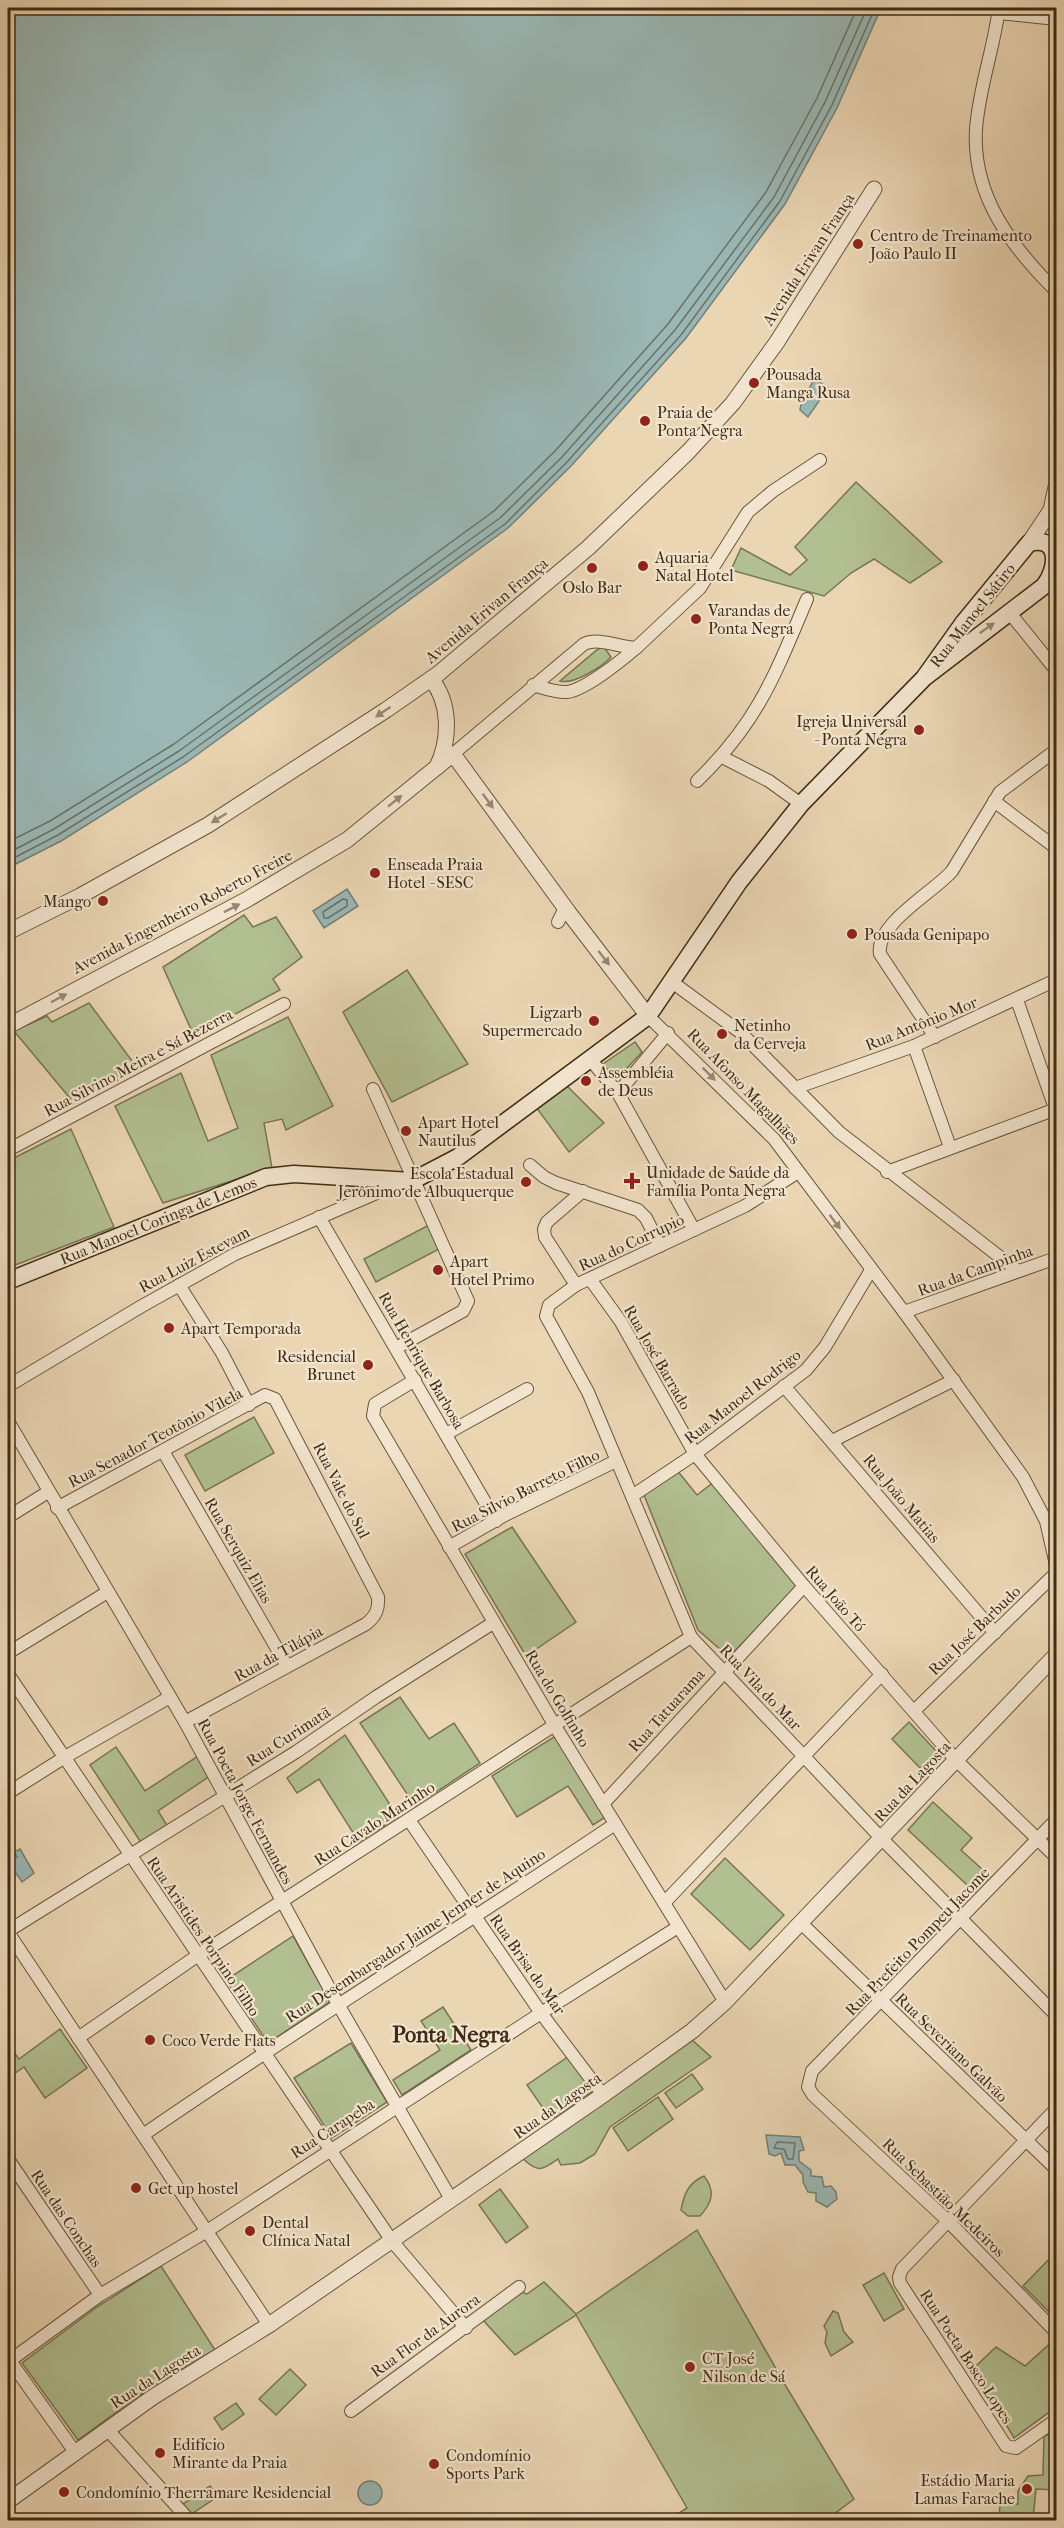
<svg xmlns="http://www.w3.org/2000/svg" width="1064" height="2528" viewBox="0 0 1064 2528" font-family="'IM FELL French Canon',serif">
<rect width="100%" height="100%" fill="#ebd6b4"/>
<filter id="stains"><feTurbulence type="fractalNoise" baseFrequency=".00333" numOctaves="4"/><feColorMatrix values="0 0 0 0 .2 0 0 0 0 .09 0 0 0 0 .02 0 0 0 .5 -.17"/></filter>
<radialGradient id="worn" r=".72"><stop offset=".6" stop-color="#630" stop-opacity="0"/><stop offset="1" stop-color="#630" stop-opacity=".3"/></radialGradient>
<g fill="#b2bf91" stroke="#787653" stroke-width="1.5">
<path d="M 856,482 L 942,562 L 910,583 L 874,559 L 851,573 L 824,596 L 731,570 L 741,548 L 790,575 L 807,560 L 795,547 Z"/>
<path d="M 604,647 L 611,657 C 602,667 573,685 560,681 L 598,649 Z"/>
<path d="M 244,915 L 253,927 L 276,917 L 302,957 L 273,979 L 280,990 L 194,1036 L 163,967 Z"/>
<path d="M 407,970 L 468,1064 L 392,1102 L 343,1012 Z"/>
<path d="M 89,1003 L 138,1069 L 74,1103 L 14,1031 L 47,1016 L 52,1022 Z"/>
<path d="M 288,1017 L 333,1106 L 286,1130 L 282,1119 L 264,1123 L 272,1168 L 163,1203 L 115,1106 L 181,1073 L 208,1141 L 238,1128 L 211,1055 Z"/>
<path d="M 635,1042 L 642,1052 L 616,1080 L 603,1064 Z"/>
<path d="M 565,1084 L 604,1123 L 569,1152 L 536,1107 Z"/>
<path d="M 71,1129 L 114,1227 L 10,1267 L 8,1260 L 8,1161 Z"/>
<path d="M 429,1225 L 441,1248 L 376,1282 L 364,1259 Z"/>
<path d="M 254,1417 L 274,1453 L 205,1491 L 185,1455 Z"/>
<path d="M 676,1469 L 697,1495 L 715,1481 L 798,1585 L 729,1657 L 698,1630 L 644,1495 Z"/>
<path d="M 512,1527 L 576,1622 L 526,1656 L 465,1554 Z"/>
<path d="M 400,1697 L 429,1739 L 454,1723 L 480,1763 L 415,1806 L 360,1723 Z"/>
<path d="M 909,1722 L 937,1752 L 920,1768 L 892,1739 Z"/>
<path d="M 345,1735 L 398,1817 L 359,1842 L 319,1779 L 297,1793 L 287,1778 Z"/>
<path d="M 557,1735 L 607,1816 L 593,1825 L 568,1786 L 517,1817 L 492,1776 Z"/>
<path d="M 116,1747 L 145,1791 L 198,1756 L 210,1776 L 158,1811 L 170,1830 L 144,1847 L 90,1765 Z"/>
<path d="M 933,1802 L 972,1838 L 961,1850 L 995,1881 L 980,1897 L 908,1830 Z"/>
<path d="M 725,1858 L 784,1915 L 750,1950 L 691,1894 Z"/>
<path d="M 293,1936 L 330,2002 L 268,2043 L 226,1980 Z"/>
<path d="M 443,2007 L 471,2050 L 402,2095 L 393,2080 L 440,2050 L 421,2021 Z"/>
<path d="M 60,2029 L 87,2068 L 45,2098 L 24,2067 L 8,2078 L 8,2044 L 19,2059 Z"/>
<path d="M 691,2039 L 711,2057 L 610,2127 L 595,2154 L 580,2163 L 561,2165 L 558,2159 C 540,2171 538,2173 521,2157 Z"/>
<path d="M 351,2043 L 387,2102 L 332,2138 L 294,2078 Z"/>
<path d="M 569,2056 L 593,2091 L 555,2118 L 548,2109 L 545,2111 L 527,2085 Z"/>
<path d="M 692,2074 L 703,2089 L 676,2108 L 665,2093 Z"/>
<path d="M 658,2097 L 673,2119 L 628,2151 L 613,2128 Z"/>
<path d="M 704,2176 C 716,2191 712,2203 700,2216 L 688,2216 L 681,2210 C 684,2194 688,2183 704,2176 Z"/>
<path d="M 500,2189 L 528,2227 L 506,2243 L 479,2205 Z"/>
<path d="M 697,2230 L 787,2388 L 854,2499 L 826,2520 L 668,2520 L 687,2508 L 576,2315 L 515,2355 L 483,2320 L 521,2292 L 527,2294 L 544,2282 L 576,2314 Z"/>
<path d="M 1055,2253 L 1056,2254 L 1056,2319 L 1023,2286 Z"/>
<path d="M 161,2266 L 215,2350 L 154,2385 L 78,2440 L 22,2363 L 97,2307 Z"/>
<path d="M 884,2273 L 904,2309 L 884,2321 L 863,2285 Z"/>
<path d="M 833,2311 L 838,2313 L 844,2332 L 853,2342 L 831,2356 L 825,2343 L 827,2332 L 824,2326 Z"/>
<path d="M 1054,2340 L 1056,2343 L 1056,2407 L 1014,2438 L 973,2369 L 996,2347 L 1025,2366 Z"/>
<path d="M 290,2369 L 306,2385 L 276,2415 L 259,2399 Z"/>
<path d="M 236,2403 L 244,2414 L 222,2430 L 214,2418 Z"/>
<path d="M 1056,2429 L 1056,2490 L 1036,2489 L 1033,2520 L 999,2520 L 1000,2504 L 1018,2504 L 1018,2491 L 1028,2476 L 1043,2475 L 1044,2437 Z"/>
<path d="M 210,2486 L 217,2497 L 190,2515 L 183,2504 Z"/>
</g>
<g fill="#9ab7b5" stroke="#757f75" stroke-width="1.5">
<path d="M 8,8 L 881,8 L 837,108 L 785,204 L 686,338 L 571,466 L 508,528 L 187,762 L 61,841 L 8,868 Z"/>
<path d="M 814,378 L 828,388 L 808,417 L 800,410 C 801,398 812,387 814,378 Z"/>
<path d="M 347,889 L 358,906 L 324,928 L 313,911 Z"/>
<path d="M 20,1849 L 34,1873 L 22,1882 L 9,1863 L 17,1857 L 14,1852 Z"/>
<path d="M 766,2135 L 800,2137 L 804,2150 L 799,2151 L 799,2161 L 811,2170 L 811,2176 L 822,2177 L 824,2187 L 831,2186 L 836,2192 L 837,2199 L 827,2207 L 816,2201 L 816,2193 L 808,2192 L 803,2182 L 803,2175 L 795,2165 L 785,2165 L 781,2153 L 775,2156 L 769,2154 Z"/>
<circle cx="370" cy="2493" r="12"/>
</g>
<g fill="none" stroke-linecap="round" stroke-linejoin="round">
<g stroke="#6c7265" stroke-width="1.5">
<path d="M 8,842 L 50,821 L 174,744 L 494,511 L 555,451 L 668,324 L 766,192 L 817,98 L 857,8"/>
<path d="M 8,853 L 54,829 L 179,751 L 500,518 L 562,457 L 675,330 L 774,197 L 825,102 L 867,8"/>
<path d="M 8,861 L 58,835 L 183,757 L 505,524 L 567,462 L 681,335 L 780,201 L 832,105 L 875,8"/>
<path d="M 343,899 L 347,900 L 347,906 L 328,918 L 324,918 L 323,912 Z"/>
<path d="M 777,2142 L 795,2143 L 793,2159 L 788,2159 L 784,2149 L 774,2148 Z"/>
</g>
<defs>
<g id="minor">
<path d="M 999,8 C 994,48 979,88 976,129 C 972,196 1011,246 1056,291"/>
<path d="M 999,13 L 1056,19"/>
<path d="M 1009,612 L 1056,670"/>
<path d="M 533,685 C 544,688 556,693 567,692 C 585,690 622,660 636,648"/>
<path d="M 453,754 L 584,644 C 598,637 619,647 636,648 L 700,588 L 748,512 L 773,491 L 820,460"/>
<path d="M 722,757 L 769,781 L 801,804"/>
<path d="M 697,781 C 758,722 775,675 807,599"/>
<path d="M 994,801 L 1056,848"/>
<path d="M 558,922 L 565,908"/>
<path d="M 672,982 L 740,1032 L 839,1132 L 1018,1271"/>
<path d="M 1017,1000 L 1056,1111"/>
<path d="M 648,1016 L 774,1139 L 904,1312 L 1023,1477 L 1046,1521 L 1056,1565"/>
<path d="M 935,1037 L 880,954 C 875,924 934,892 952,871 L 1000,792 L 1056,750"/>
<path d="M 914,1046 L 950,1147"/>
<path d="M 590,1059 L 618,1093 L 694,1230"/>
<path d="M 795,1088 L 914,1046 L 1056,980"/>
<path d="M 373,1089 L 468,1301 L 463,1311 L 396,1348"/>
<path d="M 618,1093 L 668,1033"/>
<path d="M 8,1150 L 284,1004"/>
<path d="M 530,1165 L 544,1177 L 556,1183 L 638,1210 L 646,1218 L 660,1246"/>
<path d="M 798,1172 L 745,1206 L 576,1285 L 549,1305 L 546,1316 L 588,1392 L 691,1637 L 882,1839 L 1056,2015"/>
<path d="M 887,1172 L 1056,1109"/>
<path d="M 319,1217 L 496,1521"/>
<path d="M 590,1279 L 621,1322 L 695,1454 L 804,1586 L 956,1760 L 1056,1857"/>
<path d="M 179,1285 L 222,1353 L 249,1405"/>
<path d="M 576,1285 L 545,1237 L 544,1229 L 547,1222 L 583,1191"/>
<path d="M 904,1312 L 1056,1258"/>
<path d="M 415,1380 L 375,1404 L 373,1416 L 555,1726 L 725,2002"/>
<path d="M 8,1386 L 142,1306 L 235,1254 L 402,1182"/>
<path d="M 784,1386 L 995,1633"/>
<path d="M 8,1421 L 185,1722 L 339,2006 L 451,2199"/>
<path d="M 446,1434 L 527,1389"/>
<path d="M 832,1441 L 954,1380"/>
<path d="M 163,1451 L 287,1666"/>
<path d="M 632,1496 L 695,1454 L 806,1370 L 825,1347 L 871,1270"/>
<path d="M 57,1508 L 265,1395 L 275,1399 L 378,1597 C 379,1609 376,1616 366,1624 L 185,1722"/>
<path d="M 8,1517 L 48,1492"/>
<path d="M 449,1547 L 505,1515 L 616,1461"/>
<path d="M 8,1653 L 106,1593"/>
<path d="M 8,1674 L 392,2241 L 466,2328"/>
<path d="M 914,1711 L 1056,1573"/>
<path d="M 8,1793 L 65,1757 L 170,1697"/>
<path d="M 603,1804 L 804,1586"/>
<path d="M 409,1820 L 541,2013 L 603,2095"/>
<path d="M 1056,1820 L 812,2071 L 808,2087 L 813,2095 L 948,2221 L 1056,2332"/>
<path d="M 664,1903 L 882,1674"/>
<path d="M 801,1923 L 1056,2169"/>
<path d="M 8,1931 L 296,1752 L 376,1697 L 493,1623"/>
<path d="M 8,1932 L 269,2325"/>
<path d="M 78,2038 L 197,1956 L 691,1637"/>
<path d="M 1056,2109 L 902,2269 L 899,2277 L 900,2283 L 1006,2446 L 1016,2448 L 1056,2420"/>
<path d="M 143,2135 C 298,2028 459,1929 615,1824"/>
<path d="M 8,2159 L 100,2295"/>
<path d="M 8,2358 L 75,2452"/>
<path d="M 8,2362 L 100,2295 L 207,2231 L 541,2013 L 678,1927"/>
<path d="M 351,2411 L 519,2287"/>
<path d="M 107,2429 L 189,2520"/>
</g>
<g id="tertiary">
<path d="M 1029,543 L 1051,510 L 1056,487"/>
<path d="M 431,679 C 451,703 450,740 437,767"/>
<path d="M 8,932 L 80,896 L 208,825 L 386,710 L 438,674 L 588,548 L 688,452 L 733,403 L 777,342 L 874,189"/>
<path d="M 8,1026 L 246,900 L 347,840 L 453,754 L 569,913 L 648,1016"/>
<path d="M 8,2501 L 153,2397 L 269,2325 L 603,2095 L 692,2031 L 725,2002 L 1056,1655"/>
</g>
<path id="secondary" d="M 8,1281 L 266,1177 L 294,1174 L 412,1181 L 458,1157 L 648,1016 L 739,882 L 801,804 L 924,678 L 964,622 L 1029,543 C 1061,535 1058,569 1044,586 L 924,678"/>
</defs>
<use href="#minor" stroke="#69563d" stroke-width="14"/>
<use href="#tertiary" stroke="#69563d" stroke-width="17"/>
<use href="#secondary" stroke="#3e2c15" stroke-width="19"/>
<use href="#minor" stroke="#f2e4ce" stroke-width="12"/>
<use href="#tertiary" stroke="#f2e4ce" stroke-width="15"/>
<use href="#secondary" stroke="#f2e4ce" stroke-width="16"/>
</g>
<defs><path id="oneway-solid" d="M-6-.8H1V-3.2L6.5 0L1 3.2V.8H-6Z" transform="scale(1.5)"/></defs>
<g fill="#988872">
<use href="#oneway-solid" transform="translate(987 628) rotate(-35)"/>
<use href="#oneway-solid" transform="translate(383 712) rotate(146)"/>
<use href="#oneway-solid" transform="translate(395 801) rotate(-39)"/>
<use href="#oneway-solid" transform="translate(488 801) rotate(54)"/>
<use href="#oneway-solid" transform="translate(219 818) rotate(148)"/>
<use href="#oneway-solid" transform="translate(232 908) rotate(-27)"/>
<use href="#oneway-solid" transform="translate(604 958) rotate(52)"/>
<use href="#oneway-solid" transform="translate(59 998) rotate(-28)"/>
<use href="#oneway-solid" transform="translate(709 1074) rotate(45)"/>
<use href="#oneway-solid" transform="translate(835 1222) rotate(53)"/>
</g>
<g fill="#8f2418" stroke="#f2e4ce" stroke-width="2">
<circle cx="858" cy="244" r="6"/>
<circle cx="754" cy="383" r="6"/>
<circle cx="645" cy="421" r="6"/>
<circle cx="643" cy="566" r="6"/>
<circle cx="592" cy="568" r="6"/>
<circle cx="696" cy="619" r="6"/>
<circle cx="919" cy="730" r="6"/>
<circle cx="375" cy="873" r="6"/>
<circle cx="103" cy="901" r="6"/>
<circle cx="852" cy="934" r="6"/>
<circle cx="594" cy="1021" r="6"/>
<circle cx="722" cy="1034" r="6"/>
<circle cx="586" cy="1081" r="6"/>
<circle cx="406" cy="1131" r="6"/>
<path d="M629 1172h6v6h6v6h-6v6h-6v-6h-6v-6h6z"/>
<circle cx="526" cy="1182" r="6"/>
<circle cx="438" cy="1270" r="6"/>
<circle cx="169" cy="1328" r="6"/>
<circle cx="368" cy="1365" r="6"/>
<circle cx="150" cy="2040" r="6"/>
<circle cx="136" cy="2188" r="6"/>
<circle cx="250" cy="2231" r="6"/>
<circle cx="690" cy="2367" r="6"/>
<circle cx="160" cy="2453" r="6"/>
<circle cx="434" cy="2464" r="6"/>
<circle cx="1027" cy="2489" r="6"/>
<circle cx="64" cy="2492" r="6"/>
</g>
<g text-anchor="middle" stroke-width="4.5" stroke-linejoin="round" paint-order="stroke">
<g font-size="16" fill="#3e2c15" stroke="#f2e4ce" text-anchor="start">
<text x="870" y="241">Centro de Treinamento<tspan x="870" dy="18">João Paulo II</tspan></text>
<text x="766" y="380">Pousada<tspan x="766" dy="18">Manga Rusa</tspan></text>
<text x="657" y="418">Praia de<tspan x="657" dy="18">Ponta Negra</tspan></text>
<text x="655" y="563">Aquaria<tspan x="655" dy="18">Natal Hotel</tspan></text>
<text x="592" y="593" text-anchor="middle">Oslo Bar</text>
<text x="708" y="616">Varandas de<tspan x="708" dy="18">Ponta Negra</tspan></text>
<text x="907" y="727" text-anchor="end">Igreja Universal<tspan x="907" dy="18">- Ponta Negra</tspan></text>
<text x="387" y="870">Enseada Praia<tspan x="387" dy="18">Hotel - SESC</tspan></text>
<text x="91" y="907" text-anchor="end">Mango</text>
<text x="864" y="940">Pousada Genipapo</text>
<text x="582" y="1018" text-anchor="end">Ligzarb<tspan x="582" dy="18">Supermercado</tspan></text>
<text x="734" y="1031">Netinho<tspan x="734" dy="18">da Cerveja</tspan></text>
<text x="598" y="1078">Assembléia<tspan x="598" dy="18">de Deus</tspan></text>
<text x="418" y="1128">Apart Hotel<tspan x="418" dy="18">Nautilus</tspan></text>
<text x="646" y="1178">Unidade de Saúde da<tspan x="646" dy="18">Família Ponta Negra</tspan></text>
<text x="514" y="1179" text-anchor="end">Escola Estadual<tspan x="514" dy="18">Jerônimo de Albuquerque</tspan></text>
<text x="450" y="1267">Apart<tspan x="450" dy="18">Hotel Primo</tspan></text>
<text x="181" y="1334">Apart Temporada</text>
<text x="356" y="1362" text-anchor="end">Residencial<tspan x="356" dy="18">Brunet</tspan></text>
<text x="162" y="2046">Coco Verde Flats</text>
<text x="148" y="2194">Get up hostel</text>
<text x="262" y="2228">Dental<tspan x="262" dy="18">Clínica Natal</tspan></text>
<text x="702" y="2364">CT José<tspan x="702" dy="18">Nilson de Sá</tspan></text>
<text x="172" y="2450">Edifício<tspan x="172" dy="18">Mirante da Praia</tspan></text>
<text x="446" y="2461">Condomínio<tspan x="446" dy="18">Sports Park</tspan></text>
<text x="1015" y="2486" text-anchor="end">Estádio Maria<tspan x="1015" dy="18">Lamas Farache</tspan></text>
<text x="76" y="2498">Condomínio Therramare Residencial</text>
</g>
<g font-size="16" fill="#3e2c15" stroke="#f2e4ce">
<text transform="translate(808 259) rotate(-57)" y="6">Avenida Erivan França</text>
<text transform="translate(486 610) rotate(-40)" y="6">Avenida Erivan França</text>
<text transform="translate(972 615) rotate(-52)" y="6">Rua Manoel Sátiro</text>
<text transform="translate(182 911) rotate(-28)" y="6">Avenida Engenheiro Roberto Freire</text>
<text transform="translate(921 1023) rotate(-22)" y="6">Rua Antônio Mor</text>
<text transform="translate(138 1062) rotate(-28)" y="6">Rua Silvino Meira e Sá Bezerra</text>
<text transform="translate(744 1086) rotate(46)" y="6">Rua Afonso Magalhães</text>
<text transform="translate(158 1220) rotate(-22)" y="6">Rua Manoel Coringa de Lemos</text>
<text transform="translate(631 1242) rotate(-25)" y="6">Rua do Corrupio</text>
<text transform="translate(194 1259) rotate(-28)" y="6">Rua Luiz Estevam</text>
<text transform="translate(975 1270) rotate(-20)" y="6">Rua da Campinha</text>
<text transform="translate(658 1357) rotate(60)" y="6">Rua José Barrado</text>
<text transform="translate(422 1360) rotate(60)" y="6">Rua Henrique Barbosa</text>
<text transform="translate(742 1396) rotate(-38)" y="6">Rua Manoel Rodrigo</text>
<text transform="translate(155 1437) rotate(-28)" y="6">Rua Senador Teotônio Vilela</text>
<text transform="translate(342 1490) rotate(63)" y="6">Rua Vale do Sul</text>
<text transform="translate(525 1490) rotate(-27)" y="6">Rua Silvio Barreto Filho</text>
<text transform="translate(902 1498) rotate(50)" y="6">Rua João Matias</text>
<text transform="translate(239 1550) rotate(60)" y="6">Rua Serquiz Elias</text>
<text transform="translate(836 1598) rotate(49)" y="6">Rua João Tó</text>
<text transform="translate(974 1630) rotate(-44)" y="6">Rua José Barbudo</text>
<text transform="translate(278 1653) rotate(-29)" y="6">Rua da Tilápia</text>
<text transform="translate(761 1687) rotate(47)" y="6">Rua Vila do Mar</text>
<text transform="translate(558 1698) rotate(59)" y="6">Rua do Golfinho</text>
<text transform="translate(666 1710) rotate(-48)" y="6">Rua Tatuarama</text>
<text transform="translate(288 1736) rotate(-33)" y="6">Rua Curimatã</text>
<text transform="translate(912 1781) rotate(-47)" y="6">Rua da Lagosta</text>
<text transform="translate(246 1801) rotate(62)" y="6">Rua Poeta Jorge Fernandes</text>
<text transform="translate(374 1823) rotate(-33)" y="6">Rua Cavalo Marinho</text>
<text transform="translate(415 1935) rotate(-33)" y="6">Rua Desembargador Jaime Jenner de Aquino</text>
<text transform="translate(204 1936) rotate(56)" y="6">Rua Aristides Porpino Filho</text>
<text transform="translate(917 1941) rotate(-46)" y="6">Rua Prefeito Pompeu Jacome</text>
<text transform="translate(528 1964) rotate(55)" y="6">Rua Brisa do Mar</text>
<text transform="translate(952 2047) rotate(44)" y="6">Rua Severiano Galvão</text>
<text transform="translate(557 2105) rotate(-35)" y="6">Rua da Lagosta</text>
<text transform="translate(332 2128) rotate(-33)" y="6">Rua Carapeba</text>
<text transform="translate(944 2197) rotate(44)" y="6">Rua Sebastião Medeiros</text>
<text transform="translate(67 2218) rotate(56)" y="6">Rua das Conchas</text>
<text transform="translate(425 2335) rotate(-36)" y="6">Rua Flor da Aurora</text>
<text transform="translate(967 2356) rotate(57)" y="6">Rua Poeta Bosco Lopes</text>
<text transform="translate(155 2376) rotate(-33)" y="6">Rua da Lagosta</text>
</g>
<g font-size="22" font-weight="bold" fill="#3e2c15" stroke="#f2e4ce">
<text x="451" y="2042">Ponta Negra</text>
</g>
</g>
<rect width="1064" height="2528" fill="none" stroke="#ebd6b4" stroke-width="30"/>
<rect x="9" y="9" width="1046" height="2510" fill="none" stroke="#3e2c15" stroke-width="3"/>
<rect x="15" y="15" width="1034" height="2498" fill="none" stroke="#3e2c15" stroke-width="1.5"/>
<rect width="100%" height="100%" filter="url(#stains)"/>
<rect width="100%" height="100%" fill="url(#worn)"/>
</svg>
